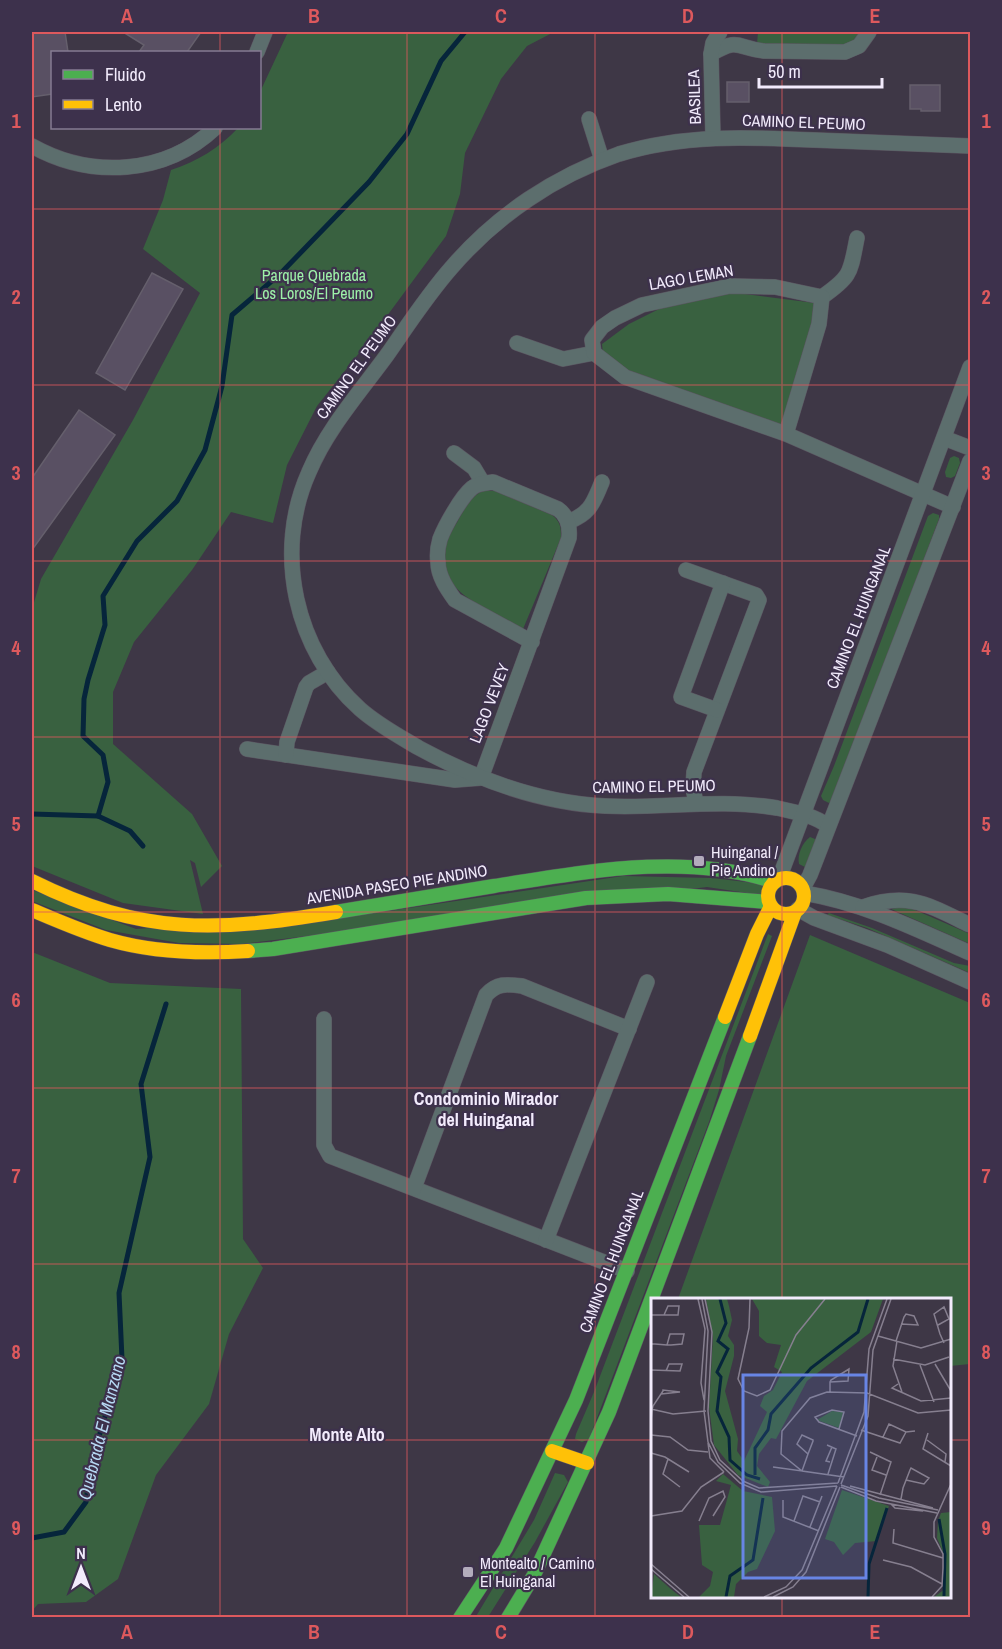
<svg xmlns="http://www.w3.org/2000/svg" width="1002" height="1649" viewBox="0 0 1002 1649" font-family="'Archivo Narrow',sans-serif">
<rect width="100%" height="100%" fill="#3e3746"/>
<g fill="#396140">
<path d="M 288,32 L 554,32 L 527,46 L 501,79 L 465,153 L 460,194 L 446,236 L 367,343 L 317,406 L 287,465 L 273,523 L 231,512 L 192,570 L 134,642 L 113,692 L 113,744 L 192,814 L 222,866 L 201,887 L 195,863 L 190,860 L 203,914 L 123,903 L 32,866 L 32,609 L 41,579 L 133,420 L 200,293 L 143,249 L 163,200 L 171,170 C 198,161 219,148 238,128 L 260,128 L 260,92 Z"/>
<path d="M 758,32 L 861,32 L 852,42 L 840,48 L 757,44 Z"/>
<path d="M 730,292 L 815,303 L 813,323 L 782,426 L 604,365 L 602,344 L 629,324 L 671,303 Z"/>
<path d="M 954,456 L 959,458 L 960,463 L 955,476 L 951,478 L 946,477 L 945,472 L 950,458 Z"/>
<path d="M 485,490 L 496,491 L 552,515 C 561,522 561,528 561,538 L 523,629 C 479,604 417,585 456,524 C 464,510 470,496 485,490 Z"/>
<path d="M 933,513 L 939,515 L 939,519 L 833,800 L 829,803 L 823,800 L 821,796 L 834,766 L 928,516 Z"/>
<path d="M 810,837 L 815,839 L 816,843 L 805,867 L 799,864 C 797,855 802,843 810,837 Z"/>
<path d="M 623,876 L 712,878 L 763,884 L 765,891 L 760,895 L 707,887 L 242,944 L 179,943 L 106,930 L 32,901 L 32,890 L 136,929 L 382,912 Z"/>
<path d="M 906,906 L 970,934 L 970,944 L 891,909 Z"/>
<path d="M 829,913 L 872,928 L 954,963 L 970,966 L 970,973 L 867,928 L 827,915 Z"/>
<path d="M 768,934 L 772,936 L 726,1056 L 719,1090 L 709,1122 L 589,1439 L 582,1442 L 575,1439 L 576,1434 L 594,1392 Z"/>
<path d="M 810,935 L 970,1003 L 970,1364 L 950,1366 L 950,1300 L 678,1299 Z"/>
<path d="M 32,952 L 110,983 L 241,989 L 243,1239 L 263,1268 L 229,1334 L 209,1404 L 156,1475 L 118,1579 L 86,1602 L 38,1604 L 32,1611 Z"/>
<path d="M 555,1473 L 564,1475 L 568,1482 L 535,1542 L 488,1617 L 475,1618 L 534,1520 Z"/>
</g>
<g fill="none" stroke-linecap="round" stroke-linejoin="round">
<g stroke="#06253b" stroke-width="5">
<path d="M 32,814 L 98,816 L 130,831 L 143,846"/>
<path d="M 98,816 L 108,782 L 103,755 L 83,736 L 84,699 L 88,680 L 105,625 L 103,596 L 137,541 L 177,501 L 205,450 L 222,386 L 232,315 L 280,274 L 369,182 L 407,134 L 441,61 L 465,32"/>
<path d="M 32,1538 L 64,1532 L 86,1502 L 90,1467 L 122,1359 L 119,1293 L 150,1157 L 141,1084 L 166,1004"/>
</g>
</g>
<g fill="#595063" stroke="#655f6c" stroke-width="1.5">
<path d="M 32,32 L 65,32 L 68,52 L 52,52 L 52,94 L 32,97 Z"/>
<path d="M 123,32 L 201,32 L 187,52 L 139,52 L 144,45 Z"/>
<rect x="727" y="82" width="22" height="20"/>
<path d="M 910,85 L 940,85 L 940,111 L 921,111 L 921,109 L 910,109 Z"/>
<path d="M 152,273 L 183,289 L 125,390 L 96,373 Z"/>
<path d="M 79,410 L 115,435 L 32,550 L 32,478 Z"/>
</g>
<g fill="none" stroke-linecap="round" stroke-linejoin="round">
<defs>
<g id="street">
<path d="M 257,52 L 265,32"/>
<path d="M 711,54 C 740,37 736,48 764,51 L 845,52 L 859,46 L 869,32"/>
<path d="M 589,119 L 602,160"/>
<path d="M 713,138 L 711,54 L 713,43 L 720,32"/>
<path d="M 32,146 C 91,179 165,175 215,128"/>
<path d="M 822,297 C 852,276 850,273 857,238"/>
<path d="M 517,343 L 563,359 L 594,353"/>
<path d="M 786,434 L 819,324 L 822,297 L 775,287 L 730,286 L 642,305 L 615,318 L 602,327 L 592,340 L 594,353 L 625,377 L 786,434 L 953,507"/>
<path d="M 944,438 L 970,448"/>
<path d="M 454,453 L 474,468 L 483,483"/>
<path d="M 568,522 C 591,513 593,503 602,482"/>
<path d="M 686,570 L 756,595 L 759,600 L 694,772 L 693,788 L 696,803"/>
<path d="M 717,710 L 681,697 L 723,583"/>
<path d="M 247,749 L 455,780 L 481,778 L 569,538 C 570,527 568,516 558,509 L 493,482 C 486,483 478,483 472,488 C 461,497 445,526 440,539 C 438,546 437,556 438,562 C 438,576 447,589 455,600 L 532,642"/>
<path d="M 286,755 L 287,742 L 306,687 L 309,683 L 328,672"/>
<path d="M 828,826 C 813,815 795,812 777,808 C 719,798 662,809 605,806 C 539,803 476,779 419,748 C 399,736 378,725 360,709 C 295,651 273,552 309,472 C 327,429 360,392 387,355 C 408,325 428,294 452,267 C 497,215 555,176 619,154 C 683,134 748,137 814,140 C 866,142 918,144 970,146"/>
<path d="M 779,879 L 970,367"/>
<path d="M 803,888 L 810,875 L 970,461"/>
<path d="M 804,893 C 864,903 916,929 970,953"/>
<path d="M 863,907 C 909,891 930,906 970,925"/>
<path d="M 798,909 L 814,918 L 887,945 L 970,982"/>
<path d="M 324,1019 L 324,1145 L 330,1156 L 627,1271"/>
<path d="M 414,1188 L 486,995 C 497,983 506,984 522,986 L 629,1029"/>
<path d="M 546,1240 L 647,982"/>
</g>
<g id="fast">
<path d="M 336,912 C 388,903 441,895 494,886 C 585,872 685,852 775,882"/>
<path d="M 248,951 L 273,949 L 586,898 L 668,894 L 769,902"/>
<path d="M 460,1618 L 506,1548 L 576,1400 L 725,1017"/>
<path d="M 508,1618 L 534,1575 L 609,1412 L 750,1036"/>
</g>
<g id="slow">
<circle cx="786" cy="896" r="18"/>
<path d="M 32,881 C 143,936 217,932 336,912"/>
<path d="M 32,910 C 58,921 83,932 110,940 C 155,953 202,954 248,951"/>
<path d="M 725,1017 L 757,934 L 771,906"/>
<path d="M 750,1036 L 795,912"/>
<path d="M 552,1451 L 587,1463"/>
</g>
</defs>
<use href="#street" stroke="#5b5561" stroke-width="16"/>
<use href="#fast" stroke="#5b5561" stroke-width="15"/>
<use href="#slow" stroke="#5b5561" stroke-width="15"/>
<use href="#street" stroke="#5c6e6d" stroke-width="15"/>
<use href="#fast" stroke="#4caf50" stroke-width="14"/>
<use href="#slow" stroke="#ffc107" stroke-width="14"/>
</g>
<path fill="none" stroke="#dd595d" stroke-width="1.5" stroke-opacity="0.55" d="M 220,32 L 220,52M 407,32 L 407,1618M 595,32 L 595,1618M 782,32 L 782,1300M 220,128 L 220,1618M 32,209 L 970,209M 32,385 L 970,385M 32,561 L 970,561M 32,737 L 970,737M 32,912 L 970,912M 32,1088 L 970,1088M 32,1264 L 970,1264M 32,1440 L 652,1440M 950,1440 L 970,1440M 782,1596 L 782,1618"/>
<g fill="#b3acbc" stroke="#3d314c" stroke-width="2">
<rect x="693" y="855" width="12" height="12" rx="3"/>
<rect x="462" y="1566" width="12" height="12" rx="3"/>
</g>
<g text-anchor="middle" stroke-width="4.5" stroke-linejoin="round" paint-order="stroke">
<g font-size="16" fill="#f2ebfc" stroke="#3d314c">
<text transform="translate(694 97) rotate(-92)" y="6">BASILEA</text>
<text transform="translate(804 122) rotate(2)" y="6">CAMINO EL PEUMO</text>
<text transform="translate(691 277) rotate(-10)" y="6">LAGO LEMAN</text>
<text transform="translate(356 367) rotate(-54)" y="6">CAMINO EL PEUMO</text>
<text transform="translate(858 617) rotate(-69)" y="6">CAMINO EL HUINGANAL</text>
<text transform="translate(489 703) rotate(-69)" y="6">LAGO VEVEY</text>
<text transform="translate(654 786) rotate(-1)" y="6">CAMINO EL PEUMO</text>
<text transform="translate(397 884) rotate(-9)" y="6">AVENIDA PASEO PIE ANDINO</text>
<text transform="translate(611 1261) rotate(-69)" y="6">CAMINO EL HUINGANAL</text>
</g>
<g font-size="16" fill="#9df1a8" stroke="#3d314c">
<text x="314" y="281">Parque Quebrada<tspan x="314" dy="18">Los Loros/El Peumo</tspan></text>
</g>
<g font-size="16" fill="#f2ebfc" stroke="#3d314c" text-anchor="start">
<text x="711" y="858">Huinganal /<tspan x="711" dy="18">Pie Andino</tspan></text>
<text x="480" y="1569">Montealto / Camino<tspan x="480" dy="18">El Huinganal</tspan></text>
</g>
<g font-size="18" font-weight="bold" fill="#f2ebfc" stroke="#3d314c">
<text x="486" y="1105">Condominio Mirador<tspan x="486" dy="21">del Huinganal</tspan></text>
<text x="347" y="1441">Monte Alto</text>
</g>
<g font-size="18" font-style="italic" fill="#b6d8f3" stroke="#3d314c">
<text transform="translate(102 1428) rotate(-76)" y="6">Quebrada El Manzano</text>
</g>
</g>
<g transform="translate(651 1298)">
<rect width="300" height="300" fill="#3e3746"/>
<path d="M 55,1 L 76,1 L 78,8 L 81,22 L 77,38 L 83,47 L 83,58 L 74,93 L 87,141 L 86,153 L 93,163 L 116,114 L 109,108 L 113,98 L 122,92 L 131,74 L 123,69 L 130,47 L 116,45 L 108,38 L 108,13 L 101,1 L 232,1 L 220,34 L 156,83 L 125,141 L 120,140 L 108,156 L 106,168 L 119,184 L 117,189 L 87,177 L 63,147 L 58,109 L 62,39 ZM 181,113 L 192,114 L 188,130 L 166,122 ZM 72,176 L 92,193 L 121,199 L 124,233 L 106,271 L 97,274 L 85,286 L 83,299 L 48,299 L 59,288 L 62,274 L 51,267 L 48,227 L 69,227 L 80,187 L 65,183 ZM 191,192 L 238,208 L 226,243 L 204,245 L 192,257 L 183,244 L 174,241 ZM 300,214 L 300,299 L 283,299 L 294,291 L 294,259 L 286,240 L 287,223 L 290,215 ZM 3,276 L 21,292 L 30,299 L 0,299 Z" fill="#396140"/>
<path fill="none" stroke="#06253b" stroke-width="3" d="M 69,1 L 75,25 L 67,43 L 77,51 L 66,74 L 70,79 L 66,113 L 78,139 L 79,162 L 96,177 L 109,181M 104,177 L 104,150 L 117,132 L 120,116 L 160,70 L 207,34 L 217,1M 288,221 L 294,256 L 293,298M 75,299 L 79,278 L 102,262 L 112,200M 217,299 L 218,266 L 236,210"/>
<path fill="none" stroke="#867f8f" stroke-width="1.5" d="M 47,1 L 54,31 L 50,85 L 53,102M 51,1 L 57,33 L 53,113 L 57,144 L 67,164 L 89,185 L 110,194 L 186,188M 54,1 L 61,34 L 57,113 L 60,143 L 69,162 L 92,183 L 108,190 L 187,185M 99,1 L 98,30 L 87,81 L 93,93 L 106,98 L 119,92 L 145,37 L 174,1M 0,17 L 27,17 L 28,8 L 17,8 L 13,17M 287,27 L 298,21 L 293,9 L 283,16 L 289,36 L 293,45M 227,38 L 270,50 L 300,41M 245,43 L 253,19 L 255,16 L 263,18 L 267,27 L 250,26M 246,43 L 242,68 L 251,94M 0,46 L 4,46 L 16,47 L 20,47 L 31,46 L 33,36 L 19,36 L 16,47M 242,61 L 274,67 L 298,59M 284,66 L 300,93M 269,67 L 283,104M 0,72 L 29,73 L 31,66 L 18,66 L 15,73M 179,84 L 197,83 L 198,71 L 180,82 L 179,84 L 179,94M 247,86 L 241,90 L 270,103 L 300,100M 0,111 L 22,116 L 55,113M 0,123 L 1,112 L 2,108 L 12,93 L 12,92 L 29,94 L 10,96M 188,131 L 193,114 L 181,112 L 164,119 L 168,124 L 206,138M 210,132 L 249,145 L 255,134M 277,135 L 272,151 L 300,168M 0,137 L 19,139 L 37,152 L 57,154M 232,139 L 238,126 L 255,134 L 264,133M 276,142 L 295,156 L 294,164M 57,145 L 59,160 L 73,174M 176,147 L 185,151 L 177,176M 219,154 L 240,164 L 229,197M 0,155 L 14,159 L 38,174M 226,159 L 221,172 L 235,177M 17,161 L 12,176 L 29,189M 179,164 L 175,163 L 181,149M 122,169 L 151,173 L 157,156 L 162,143 L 162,142 L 151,137 L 146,146 L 157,156M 193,179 L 151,173 L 130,156 L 131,133 L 159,100 L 176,94 L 216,95 L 267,115 L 300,112M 187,185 L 213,114 L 218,51 L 236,1M 190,186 L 217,118 L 222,52 L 240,1M 190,187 L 228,200 L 287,212M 199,188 L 282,210M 190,189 L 225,203 L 286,215M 250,201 L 252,190 L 259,172 L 260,170 L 278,180 L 273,186 L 255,182M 132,202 L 132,219 L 168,233M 240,206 L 244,210 L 272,213M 0,218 L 31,213 L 50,189 L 73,174M 48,223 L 58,200 L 72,193 L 74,199 L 62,218M 143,223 L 152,198 L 169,204M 159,229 L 171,198M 243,231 L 242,245 L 292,260M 232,262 L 260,269 L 291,286M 0,266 L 38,299M 0,271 L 33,299M 113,299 L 135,289 L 151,272 L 186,188M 122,299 L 142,289 L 155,274 L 189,189M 281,299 L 291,288 L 292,270 L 292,256 L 283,239 L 283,224 L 300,186"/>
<path fill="#6885e5" fill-opacity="0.15" stroke="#6885e5" stroke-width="3" d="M 92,77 L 215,77 L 215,280 L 92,280 Z"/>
<rect width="300" height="300" fill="none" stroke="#f2ebfc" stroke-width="3"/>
</g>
<rect width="1002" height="1649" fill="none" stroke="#3d314c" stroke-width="66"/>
<rect x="51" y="51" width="210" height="78" fill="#3d314c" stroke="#857b92" stroke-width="1.5"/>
<rect x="63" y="70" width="30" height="9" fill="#4caf50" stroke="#857b92" stroke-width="1.5"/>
<text x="105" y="81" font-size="18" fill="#f2ebfc">Fluido</text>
<rect x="63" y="100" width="30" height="9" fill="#ffc107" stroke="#857b92" stroke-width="1.5"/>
<text x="105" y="111" font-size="18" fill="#f2ebfc">Lento</text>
<g transform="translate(81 1568)" stroke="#3d314c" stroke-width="4.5" paint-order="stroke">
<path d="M0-4.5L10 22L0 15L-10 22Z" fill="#f2ebfc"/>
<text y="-9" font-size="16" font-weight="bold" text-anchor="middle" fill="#f2ebfc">N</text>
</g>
<path d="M759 78v9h123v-9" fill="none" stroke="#f2ebfc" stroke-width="3"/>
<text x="768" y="78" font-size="18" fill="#f2ebfc" stroke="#3d314c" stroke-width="4.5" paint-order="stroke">50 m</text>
<rect x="33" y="33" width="936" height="1583" fill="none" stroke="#dd595d" stroke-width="2"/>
<g font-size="20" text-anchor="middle" font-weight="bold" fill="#dd595d">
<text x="127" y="23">A</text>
<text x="314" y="23">B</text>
<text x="501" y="23">C</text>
<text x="688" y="23">D</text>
<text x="875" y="23">E</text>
<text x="16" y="128">1</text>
<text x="986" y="128">1</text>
<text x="16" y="304">2</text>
<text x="986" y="304">2</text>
<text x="16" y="480">3</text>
<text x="986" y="480">3</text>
<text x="16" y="655">4</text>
<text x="986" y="655">4</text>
<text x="16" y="831">5</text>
<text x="986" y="831">5</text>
<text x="16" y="1007">6</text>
<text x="986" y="1007">6</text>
<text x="16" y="1183">7</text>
<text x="986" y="1183">7</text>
<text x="16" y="1359">8</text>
<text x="986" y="1359">8</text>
<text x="16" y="1535">9</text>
<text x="986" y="1535">9</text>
<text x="127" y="1639">A</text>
<text x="314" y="1639">B</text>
<text x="501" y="1639">C</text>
<text x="688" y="1639">D</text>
<text x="875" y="1639">E</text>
</g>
</svg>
